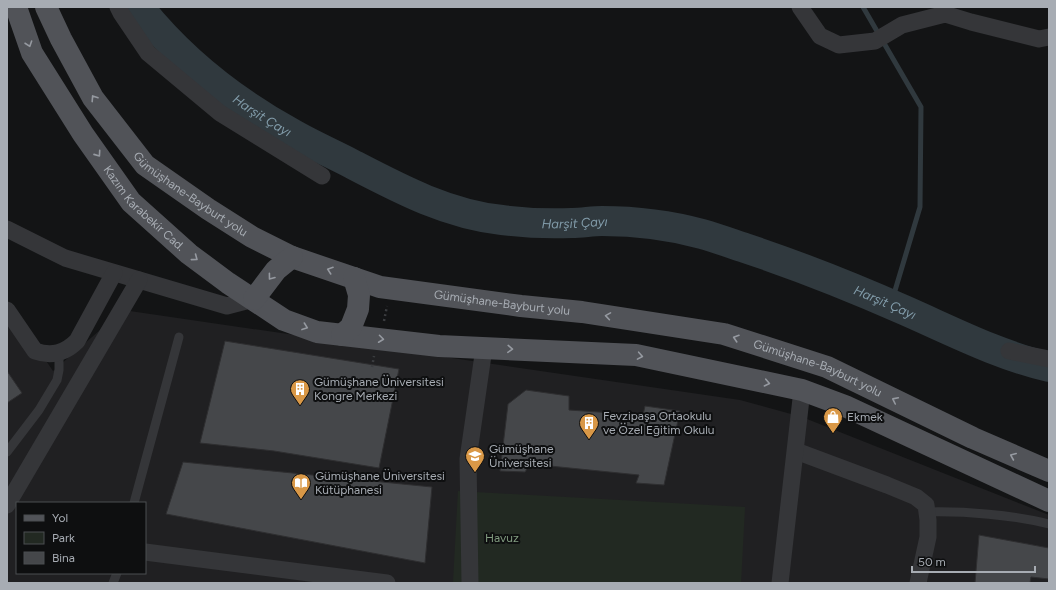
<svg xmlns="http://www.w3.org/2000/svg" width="1056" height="590" viewBox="0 0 1056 590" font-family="Figtree,sans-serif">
<rect width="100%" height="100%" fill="#131415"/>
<path fill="#202022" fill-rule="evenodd" d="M 7,303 L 53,371 L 123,310 L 740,400 L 802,417 L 1049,515 L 1049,583 L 7,583 ZM 17,503 L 145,503 L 145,573 L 17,573 Z"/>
<path fill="#222922" d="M 458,491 L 745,507 L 741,583 L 453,583 Z"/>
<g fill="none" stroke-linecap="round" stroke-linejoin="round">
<path stroke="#30393e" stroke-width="5" d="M 863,7 L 921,107 L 920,207 L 891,304"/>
<path stroke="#30393e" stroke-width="30" id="s1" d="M 139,7 C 181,60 235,102 293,134 C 312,145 333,154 352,164 C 400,189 447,214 502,220 C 525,223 548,224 572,223 C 582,223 592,221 602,221 C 636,221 669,225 702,234 C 716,238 730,243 745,248 C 799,266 852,287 904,310 C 952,331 998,355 1049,367"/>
</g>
<g fill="#45474a" stroke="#2e2e30">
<path d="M 225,341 L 399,369 L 379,468 L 274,451 L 200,443 Z"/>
<path d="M 7,371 L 22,393 L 7,403 Z"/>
<path d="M 526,390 L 569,396 L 569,410 L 643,415 L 645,406 L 680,411 L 664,485 L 636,483 L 639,475 L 530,464 L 525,472 L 500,471 L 508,404 Z"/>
<path d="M 183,462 L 432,487 L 425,563 L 166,514 Z"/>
<path d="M 979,535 L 1049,548 L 1049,579 L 1031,577 L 1030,583 L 975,583 Z"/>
</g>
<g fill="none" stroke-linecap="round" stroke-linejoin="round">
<g stroke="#3b3d40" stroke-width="2.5" stroke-dasharray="2 3" stroke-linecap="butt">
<path d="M 384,321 L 387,306"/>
<path d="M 372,367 L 374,356"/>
</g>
<g stroke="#353639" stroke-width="9">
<path d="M 7,452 L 39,410 L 57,380 L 59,370 L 59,353"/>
<path d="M 134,503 L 179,337"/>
<path d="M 927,512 C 964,511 1014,515 1049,524"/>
<path d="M 113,583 L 117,573"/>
</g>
<g stroke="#353639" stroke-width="17">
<path d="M 118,7 L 121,13 L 148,53 L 220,113 L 322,176"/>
<path d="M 800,7 L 820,36 L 839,45 L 875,41 L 902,25 L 945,14 L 971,22 L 1039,39 L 1049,37"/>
<path d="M 7,229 L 65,258 L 227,306 L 254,299"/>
<path d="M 7,310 L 35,351 C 52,357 65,353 77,341 L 114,273"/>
<path d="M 1009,351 L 1049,359"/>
<path d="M 796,451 L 887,485 L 916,497 L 926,505 L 928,520 L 928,537 L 918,583"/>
<path d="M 7,505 L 139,280"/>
<path d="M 145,552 L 387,583"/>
<path d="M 470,583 L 468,459 L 484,348"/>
<path d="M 780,583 L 802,390"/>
</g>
<g stroke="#515358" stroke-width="22">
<path id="s2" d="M 16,7 L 32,53 L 83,134 L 131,202 L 189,254 L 228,283 L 284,320 L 317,332 L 439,346 L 636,355 L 802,390 L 845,406 L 1049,501"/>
<path id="s3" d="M 46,7 L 61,39 L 93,98 L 145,165 L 208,209 L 252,237 L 292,257 L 380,287 L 521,306 L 582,312 L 724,334 L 827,367 L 973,438 L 1049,471"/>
<path d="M 254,299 L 276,270 L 292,257"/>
<path d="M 342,335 L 351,327 L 358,309 L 359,295 L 354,278"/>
</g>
</g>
<defs><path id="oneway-chevron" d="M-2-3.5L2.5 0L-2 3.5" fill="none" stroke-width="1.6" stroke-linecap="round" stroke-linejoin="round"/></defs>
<g stroke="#969aa1">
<use href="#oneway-chevron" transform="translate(29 44) rotate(71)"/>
<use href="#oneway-chevron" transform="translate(94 98) rotate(-123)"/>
<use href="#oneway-chevron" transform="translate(98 154) rotate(55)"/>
<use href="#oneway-chevron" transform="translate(195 258) rotate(37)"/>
<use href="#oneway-chevron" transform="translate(330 270) rotate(-161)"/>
<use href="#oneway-chevron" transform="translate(271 277) rotate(127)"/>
<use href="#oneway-chevron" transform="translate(608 316) rotate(-171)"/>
<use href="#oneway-chevron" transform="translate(305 327) rotate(20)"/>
<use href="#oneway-chevron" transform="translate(736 338) rotate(-162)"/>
<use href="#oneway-chevron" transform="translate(381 339) rotate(7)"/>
<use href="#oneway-chevron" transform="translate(510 349) rotate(3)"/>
<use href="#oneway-chevron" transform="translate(640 356) rotate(10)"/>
<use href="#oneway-chevron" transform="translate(767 383) rotate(12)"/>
<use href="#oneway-chevron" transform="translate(895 400) rotate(-154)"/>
<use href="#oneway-chevron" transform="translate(1013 456) rotate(-157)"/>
</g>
<defs>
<symbol id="building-pin" viewBox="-11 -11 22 30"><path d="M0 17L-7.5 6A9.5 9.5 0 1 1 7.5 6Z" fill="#d99847" stroke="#0e0f10"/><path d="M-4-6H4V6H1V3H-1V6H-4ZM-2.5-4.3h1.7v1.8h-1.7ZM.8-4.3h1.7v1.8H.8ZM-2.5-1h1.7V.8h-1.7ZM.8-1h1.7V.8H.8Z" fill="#fff"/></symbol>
<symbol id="shop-pin" viewBox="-11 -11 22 30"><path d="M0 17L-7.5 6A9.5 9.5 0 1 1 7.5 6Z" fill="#d99847" stroke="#0e0f10"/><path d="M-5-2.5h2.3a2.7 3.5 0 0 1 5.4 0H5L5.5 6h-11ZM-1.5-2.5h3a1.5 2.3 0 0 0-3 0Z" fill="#fff"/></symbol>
<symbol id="university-pin" viewBox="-11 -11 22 30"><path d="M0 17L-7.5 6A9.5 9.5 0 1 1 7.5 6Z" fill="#d99847" stroke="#0e0f10"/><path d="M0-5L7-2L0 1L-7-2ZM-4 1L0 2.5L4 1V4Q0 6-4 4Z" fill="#fff"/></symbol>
<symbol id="library-pin" viewBox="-11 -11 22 30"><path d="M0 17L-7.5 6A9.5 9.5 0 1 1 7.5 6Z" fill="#d99847" stroke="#0e0f10"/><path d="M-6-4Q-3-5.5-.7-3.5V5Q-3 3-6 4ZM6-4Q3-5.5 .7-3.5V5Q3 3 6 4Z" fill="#fff"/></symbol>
</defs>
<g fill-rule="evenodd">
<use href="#building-pin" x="289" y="378" width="22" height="30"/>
<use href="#shop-pin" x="822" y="406" width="22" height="30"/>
<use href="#building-pin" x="578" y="412" width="22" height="30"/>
<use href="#university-pin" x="464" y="445" width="22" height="30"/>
<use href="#library-pin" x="290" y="472" width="22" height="30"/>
</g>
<g text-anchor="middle" stroke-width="4" stroke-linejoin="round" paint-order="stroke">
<g font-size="12" fill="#a7acb3" stroke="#0e0f10">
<text dy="4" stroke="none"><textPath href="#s3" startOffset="241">Gümüşhane-Bayburt yolu</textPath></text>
<text dy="4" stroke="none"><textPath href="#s2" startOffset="241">Kazım Karabekir Cad.</textPath></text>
<text dy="4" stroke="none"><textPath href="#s3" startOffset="577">Gümüşhane-Bayburt yolu</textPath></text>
<text dy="4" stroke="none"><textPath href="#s3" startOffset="901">Gümüşhane-Bayburt yolu</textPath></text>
</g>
<g font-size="12" fill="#a7acb3" stroke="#0e0f10" text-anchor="start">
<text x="314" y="386">Gümüşhane Üniversitesi<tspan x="314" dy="14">Kongre Merkezi</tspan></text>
<text x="603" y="420">Fevzipaşa Ortaokulu<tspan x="603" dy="14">ve Özel Eğitim Okulu</tspan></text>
<text x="847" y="421">Ekmek</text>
<text x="489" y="453">Gümüşhane<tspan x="489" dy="14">Üniversitesi</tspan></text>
<text x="315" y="480">Gümüşhane Üniversitesi<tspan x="315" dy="14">Kütüphanesi</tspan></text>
</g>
<g font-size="12" fill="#829c80" stroke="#0e0f10">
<text x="502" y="542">Havuz</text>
</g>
<g font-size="13" font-style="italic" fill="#829caa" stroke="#0e0f10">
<text dy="5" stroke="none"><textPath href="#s1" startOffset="165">Harşit Çayı</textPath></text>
<text dy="5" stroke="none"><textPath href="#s1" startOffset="501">Harşit Çayı</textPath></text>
<text dy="5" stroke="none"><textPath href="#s1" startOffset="825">Harşit Çayı</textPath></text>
</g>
</g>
<rect width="1056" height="590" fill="none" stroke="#a7acb3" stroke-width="16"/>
<rect x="16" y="502" width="130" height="72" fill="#0e0f10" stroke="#4b4e51"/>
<rect x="24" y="515" width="20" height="6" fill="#515358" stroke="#4b4e51"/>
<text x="52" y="522" font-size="12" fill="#a7acb3">Yol</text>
<rect x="24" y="532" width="20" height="12" fill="#222922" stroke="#4b4e51"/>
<text x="52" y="542" font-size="12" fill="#a7acb3">Park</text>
<rect x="24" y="552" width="20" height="12" fill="#45474a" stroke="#4b4e51"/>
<text x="52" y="562" font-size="12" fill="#a7acb3">Bina</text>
<path d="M912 566v6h123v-6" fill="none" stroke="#a7acb3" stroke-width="2"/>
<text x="918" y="566" font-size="12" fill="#a7acb3" stroke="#0e0f10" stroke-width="3" paint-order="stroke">50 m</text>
</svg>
